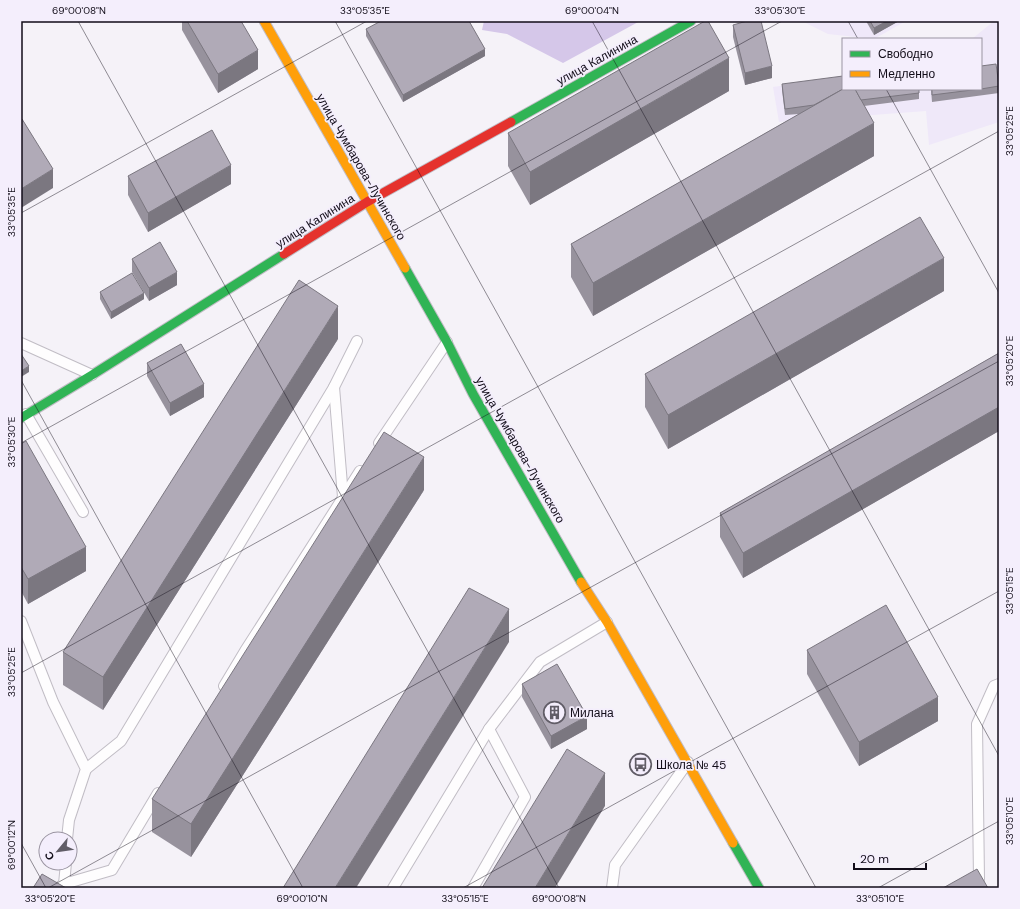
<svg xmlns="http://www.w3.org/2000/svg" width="1020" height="909" viewBox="0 0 1020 909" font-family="'DM Sans',sans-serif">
<rect width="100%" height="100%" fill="#f5f2f8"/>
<g fill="#efe8f9">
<path d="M 802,21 L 906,21 L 874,39 L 828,34 Z"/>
<path d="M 994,21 L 999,21 L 999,122 L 929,145 L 926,111 L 779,122 L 773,87 L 843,77 L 843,89 L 981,89 L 981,39 L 972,39 Z"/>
</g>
<path fill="#d5c7e9" d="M 484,21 L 640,21 L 563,63 L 507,34 L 482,30 Z"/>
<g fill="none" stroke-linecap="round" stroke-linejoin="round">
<defs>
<g id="lane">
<path d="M 21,343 L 92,375"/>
<path d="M 334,387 L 343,497"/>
<path d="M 26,414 L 83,512"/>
<path d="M 379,443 L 447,342"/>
<path d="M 21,621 L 53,702 L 86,769 L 69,820 L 67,839"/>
<path d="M 224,686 L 245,651 L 360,471"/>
<path d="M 86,769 L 121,741 L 334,387 L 357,341"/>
<path d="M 979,879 L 977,724 L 994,686 L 999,684"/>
<path d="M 64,884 L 66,863"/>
<path d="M 58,888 L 64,884 L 112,870 L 158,793"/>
<path d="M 393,888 L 489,729 L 540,662 L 607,622"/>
<path d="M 473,888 L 525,797 L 489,729"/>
<path d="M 612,888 L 615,865 L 688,762"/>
</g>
<g id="fast">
<path d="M 511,122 L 691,21"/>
<path d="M 405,268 L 447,342 L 473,394 L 581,582"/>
<path d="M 21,418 L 92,375 L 284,254"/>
<path d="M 733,843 L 759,888"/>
</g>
<g id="slow">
<path d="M 264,21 L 405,268"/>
<path d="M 581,582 L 607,622 L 733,843"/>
</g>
<path id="jam" d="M 284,254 L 367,202 L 511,122"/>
</defs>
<use href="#lane" stroke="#c1bdc5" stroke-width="12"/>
<use href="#fast" stroke="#c1bdc5" stroke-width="11"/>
<use href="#slow" stroke="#c1bdc5" stroke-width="11"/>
<use href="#jam" stroke="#c1bdc5" stroke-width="11"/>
<use href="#lane" stroke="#fefdfe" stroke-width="10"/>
<use href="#fast" stroke="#30b455" stroke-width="9"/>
<use href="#slow" stroke="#ff9f0a" stroke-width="9"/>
<use href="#jam" stroke="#e5322d" stroke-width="9"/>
</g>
<g fill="#97929d">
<path d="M 182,21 L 241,21 L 258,69 L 218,93 L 182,30 Z"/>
<path d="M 866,21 L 899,21 L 874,35 Z"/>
<path d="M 733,25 L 772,78 L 745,85 L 733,37 Z"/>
<path d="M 366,29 L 485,56 L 403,102 L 366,36 Z"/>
<path d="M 999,83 L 999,93 L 932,102 L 931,89 L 981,89 Z"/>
<path d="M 782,84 L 919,93 L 919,99 L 864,106 L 874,156 L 593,316 L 571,277 L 571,244 L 799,114 L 785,115 L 782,90 Z"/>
<path d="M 729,91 L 530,205 L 508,166 L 508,133 Z"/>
<path d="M 128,176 L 231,184 L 148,232 L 128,195 Z"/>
<path d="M 132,259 L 177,285 L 149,301 L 132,272 Z"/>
<path d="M 944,291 L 668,449 L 645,407 L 645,374 Z"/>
<path d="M 100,292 L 144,299 L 111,319 L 100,299 Z"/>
<path d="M 338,339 L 103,710 L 63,685 L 63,652 Z"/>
<path d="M 999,353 L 999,431 L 743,578 L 720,537 L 720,513 Z"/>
<path d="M 147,363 L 204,397 L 170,416 L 147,376 Z"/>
<path d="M 21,444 L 86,571 L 28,604 L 21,591 Z"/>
<path d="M 424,490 L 191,857 L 152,832 L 152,799 Z"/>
<path d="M 807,650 L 938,721 L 859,766 L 807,674 Z"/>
<path d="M 522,684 L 587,729 L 551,749 L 522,697 Z"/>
</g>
<g fill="#7b7780">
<path d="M 887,21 L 899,21 L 874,35 L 874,28 Z"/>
<path d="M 485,49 L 485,56 L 403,102 L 403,95 Z"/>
<path d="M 258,50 L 258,69 L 218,93 L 218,74 Z"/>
<path d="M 729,58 L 729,91 L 530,205 L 530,172 Z"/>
<path d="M 772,66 L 772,78 L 745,85 L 745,73 Z"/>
<path d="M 874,123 L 874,156 L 593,316 L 593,283 Z"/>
<path d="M 231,165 L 231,184 L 148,232 L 148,213 Z"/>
<path d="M 53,169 L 53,188 L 21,208 L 21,189 Z"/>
<path d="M 944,258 L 944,291 L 668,449 L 668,415 Z"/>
<path d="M 177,272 L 177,285 L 149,301 L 149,288 Z"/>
<path d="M 144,293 L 144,299 L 111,319 L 111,312 Z"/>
<path d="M 338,306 L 338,339 L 103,710 L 103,677 Z"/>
<path d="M 29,366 L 29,372 L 21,377 L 21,371 Z"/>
<path d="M 204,384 L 204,397 L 170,416 L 170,403 Z"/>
<path d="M 999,407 L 999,431 L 743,578 L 743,553 Z"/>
<path d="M 424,457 L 424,490 L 191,857 L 191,824 Z"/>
<path d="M 86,547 L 86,571 L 28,604 L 28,579 Z"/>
<path d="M 509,609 L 509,642 L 356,888 L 335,888 Z"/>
<path d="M 938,697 L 938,721 L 859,766 L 859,742 Z"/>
<path d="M 587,716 L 587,729 L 551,749 L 551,736 Z"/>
<path d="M 605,773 L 605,806 L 555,888 L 535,888 Z"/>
</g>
<g fill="#b0aab7" stroke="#7b7780">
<path d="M 187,21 L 241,21 L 258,50 L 218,74 Z"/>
<path d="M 381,21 L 469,21 L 485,49 L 403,95 L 366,29 Z"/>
<path d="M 705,21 L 708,21 L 729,58 L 530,172 L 508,133 Z"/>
<path d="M 747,21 L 761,21 L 772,66 L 745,73 L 733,25 Z"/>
<path d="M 870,21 L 887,21 L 874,28 Z"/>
<path d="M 996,64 L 999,86 L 981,89 L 981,66 Z"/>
<path d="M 843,76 L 843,89 L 814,105 L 785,109 L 782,84 Z"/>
<path d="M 843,89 L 855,89 L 874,123 L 593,283 L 571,244 Z"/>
<path d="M 855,89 L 919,89 L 919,93 L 861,100 Z"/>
<path d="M 932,89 L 980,89 L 932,95 Z"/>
<path d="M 22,119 L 53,169 L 21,189 L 21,120 Z"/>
<path d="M 212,130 L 231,165 L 148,213 L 128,176 Z"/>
<path d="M 920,217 L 944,258 L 668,415 L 645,374 Z"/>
<path d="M 160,242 L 177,272 L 149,288 L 132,259 Z"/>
<path d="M 132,273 L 144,293 L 111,312 L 100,292 Z"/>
<path d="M 299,280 L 338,306 L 103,677 L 63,652 Z"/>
<path d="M 181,344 L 204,384 L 170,403 L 147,363 Z"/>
<path d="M 999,353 L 999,407 L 743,553 L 720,513 Z"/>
<path d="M 21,354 L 29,366 L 21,371 Z"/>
<path d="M 384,432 L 424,457 L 191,824 L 152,799 Z"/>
<path d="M 26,441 L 86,547 L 28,579 L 21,567 L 21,444 Z"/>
<path d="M 469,588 L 509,609 L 335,888 L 283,888 Z"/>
<path d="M 886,605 L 938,697 L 859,742 L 807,650 Z"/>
<path d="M 557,664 L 587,716 L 551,736 L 522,684 Z"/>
<path d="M 567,749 L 605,773 L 535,888 L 482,888 Z"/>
<path d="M 977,869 L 988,888 L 943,888 Z"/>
<path d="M 42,874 L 66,888 L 33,888 Z"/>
</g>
<path fill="none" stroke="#120d19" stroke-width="1" stroke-opacity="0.45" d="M 78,21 L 559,888M 335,21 L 816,888M 592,21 L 999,756M 848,21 L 858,39M 886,89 L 999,293M 21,213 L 367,21M 21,380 L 303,888M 21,443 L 782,21M 21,673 L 999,131M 21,843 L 46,888M 48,888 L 999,361M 463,888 L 999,591M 878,888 L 999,821"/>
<defs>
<symbol id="building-ring" viewBox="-11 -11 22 22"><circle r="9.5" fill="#f4eefc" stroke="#615d67" stroke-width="1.5"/><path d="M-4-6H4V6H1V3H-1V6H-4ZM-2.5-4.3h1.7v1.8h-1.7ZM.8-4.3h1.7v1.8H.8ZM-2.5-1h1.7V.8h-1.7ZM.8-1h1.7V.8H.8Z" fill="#615d67"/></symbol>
<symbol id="bus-ring" viewBox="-11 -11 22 22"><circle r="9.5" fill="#f4eefc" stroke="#615d67" stroke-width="1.5"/><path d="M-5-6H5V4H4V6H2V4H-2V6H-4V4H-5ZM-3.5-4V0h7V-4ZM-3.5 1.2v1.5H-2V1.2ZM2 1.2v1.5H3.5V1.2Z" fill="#615d67"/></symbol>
</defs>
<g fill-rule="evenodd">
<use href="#building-ring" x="542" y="700" width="25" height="25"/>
<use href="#bus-ring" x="628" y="752" width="25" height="25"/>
</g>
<g text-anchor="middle" stroke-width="3.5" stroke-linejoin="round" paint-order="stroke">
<g font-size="12" fill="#120d19" stroke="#f4eefc">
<text transform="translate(597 60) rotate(-29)" y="4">улица Калинина</text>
<text transform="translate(361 167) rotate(60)" y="4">улица Чумбарова-Лучинского</text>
<text transform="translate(315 221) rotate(-32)" y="4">улица Калинина</text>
<text transform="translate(520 450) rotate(60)" y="4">улица Чумбарова-Лучинского</text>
</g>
<g font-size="12" fill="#120d19" stroke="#f4eefc" text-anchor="start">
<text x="570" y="717">Милана</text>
<text x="656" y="769">Школа № 45</text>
</g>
</g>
<rect width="1020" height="909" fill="none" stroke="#f4eefc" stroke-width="44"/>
<rect x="842" y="38" width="140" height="52" fill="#f4eefc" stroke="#9a94a1"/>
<rect x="850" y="51" width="20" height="6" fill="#30b455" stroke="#9a94a1"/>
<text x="878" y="58" font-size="12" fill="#120d19">Свободно</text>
<rect x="850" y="71" width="20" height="6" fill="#ff9f0a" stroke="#9a94a1"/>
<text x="878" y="78" font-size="12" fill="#120d19">Медленно</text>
<g transform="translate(58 851) rotate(241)"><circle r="19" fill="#f4eefc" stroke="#9a94a1"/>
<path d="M0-3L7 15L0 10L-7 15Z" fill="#615d67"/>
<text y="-6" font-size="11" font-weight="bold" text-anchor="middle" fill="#120d19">С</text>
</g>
<path d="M854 863v6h72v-6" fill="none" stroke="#120d19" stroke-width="2"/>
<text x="860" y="863" font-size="12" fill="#120d19" stroke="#f4eefc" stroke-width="3" paint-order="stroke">20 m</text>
<rect x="22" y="22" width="976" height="865" fill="none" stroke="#120d19" stroke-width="1.5"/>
<g font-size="10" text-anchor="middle" fill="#120d19">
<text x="79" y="14">69°00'08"N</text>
<text x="365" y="14">33°05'35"E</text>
<text x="592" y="14">69°00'04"N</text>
<text x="780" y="14">33°05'30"E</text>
<text transform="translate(1009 131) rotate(-90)" y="4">33°05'25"E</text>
<text transform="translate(11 212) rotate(-90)" y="4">33°05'35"E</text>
<text transform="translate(1009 361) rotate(-90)" y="4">33°05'20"E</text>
<text transform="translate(11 442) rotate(-90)" y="4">33°05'30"E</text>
<text transform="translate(1009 591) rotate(-90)" y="4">33°05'15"E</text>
<text transform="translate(11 672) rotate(-90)" y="4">33°05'25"E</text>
<text transform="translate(1009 821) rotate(-90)" y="4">33°05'10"E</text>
<text transform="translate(11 845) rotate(-90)" y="4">69°00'12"N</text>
<text x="50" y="902">33°05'20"E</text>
<text x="302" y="902">69°00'10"N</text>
<text x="465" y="902">33°05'15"E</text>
<text x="559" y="902">69°00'08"N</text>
<text x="880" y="902">33°05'10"E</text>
</g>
</svg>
